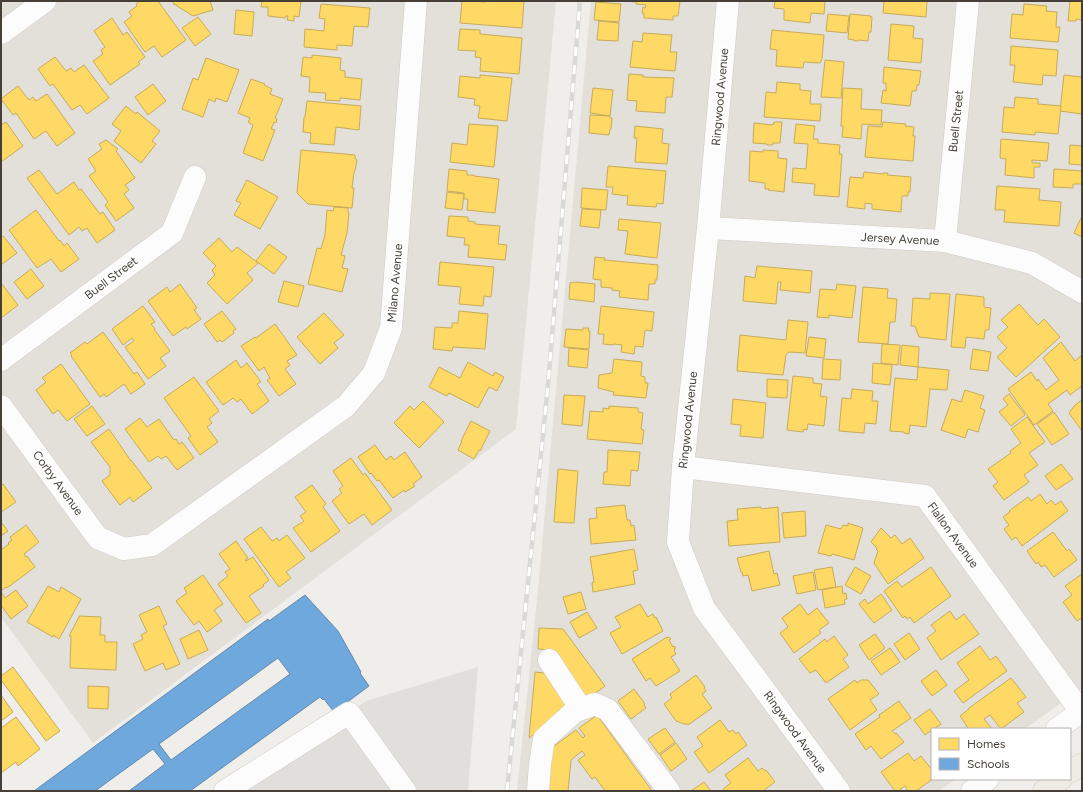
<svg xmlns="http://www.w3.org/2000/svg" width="1083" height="792" viewBox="0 0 1083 792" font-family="Figtree,sans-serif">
<rect width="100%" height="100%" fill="#f0eeea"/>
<g fill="#e3dfd9">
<path d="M 1,1 L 556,1 L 516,429 L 93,743 L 1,617 Z"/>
<path d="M 591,1 L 1082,1 L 1082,688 L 1025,729 L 932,729 L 932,779 L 956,779 L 939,791 L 517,791 L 538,590 Z"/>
</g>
<path fill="#e1dfdb" d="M 478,667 L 468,791 L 241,791 L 366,701 Z"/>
<g fill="#ffd966" stroke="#c7ab58">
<path d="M 140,1 L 158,1 L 186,40 L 162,57 L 154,46 L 145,52 L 124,22 L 132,16 L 129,12 L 137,6 L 136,4 Z"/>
<path d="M 173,1 L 210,1 L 213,10 L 193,16 L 177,6 L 176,4 L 174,5 Z"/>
<path d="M 262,1 L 301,1 L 299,17 L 294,16 L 294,21 L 287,20 L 288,16 L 286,16 L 285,18 L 268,16 L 268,7 L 261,7 Z"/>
<path d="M 462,1 L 481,1 L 481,2 L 486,2 L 486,1 L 524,1 L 522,28 L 460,23 Z"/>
<path d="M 625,1 L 680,1 L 678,16 L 673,16 L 673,20 L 644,18 L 644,13 L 642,13 L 643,7 L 645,8 L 646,5 L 636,4 L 636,2 Z"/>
<path d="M 775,1 L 825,1 L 824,14 L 811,13 L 810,23 L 784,20 L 784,9 L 774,8 Z"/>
<path d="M 884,1 L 927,1 L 926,17 L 883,13 Z"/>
<path d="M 1070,1 L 1082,1 L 1082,20 L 1076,19 L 1076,21 L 1068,21 Z"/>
<path d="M 596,2 L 621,4 L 619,22 L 594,20 Z"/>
<path d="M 321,4 L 370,8 L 368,27 L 354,26 L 352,46 L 337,45 L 337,50 L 304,47 L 305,29 L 324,31 L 325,19 L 319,18 Z"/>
<path d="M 1024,4 L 1047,6 L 1046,11 L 1057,12 L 1056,27 L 1060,27 L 1058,42 L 1010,38 L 1012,14 L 1023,15 Z"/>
<path d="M 236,10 L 254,12 L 252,36 L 234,34 Z"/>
<path d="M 828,14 L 849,16 L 847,33 L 826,31 Z"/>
<path d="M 850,14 L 871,16 L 870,17 L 872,17 L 871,32 L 869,32 L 868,41 L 858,40 L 858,41 L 854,41 L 854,40 L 848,39 Z"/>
<path d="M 198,17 L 211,34 L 195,46 L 182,28 Z"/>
<path d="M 112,18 L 123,35 L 127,32 L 145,57 L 138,62 L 140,64 L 110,85 L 93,61 L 103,54 L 101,50 L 105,47 L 94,31 Z"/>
<path d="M 599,21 L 619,23 L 618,41 L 597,40 Z"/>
<path d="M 891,24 L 914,26 L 913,38 L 923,39 L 921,63 L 888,60 Z"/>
<path d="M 460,29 L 480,30 L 480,34 L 522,38 L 519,74 L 480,71 L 481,58 L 475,57 L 476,51 L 458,50 Z"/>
<path d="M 772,30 L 824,35 L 822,59 L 820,63 L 804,62 L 803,68 L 776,66 L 777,50 L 770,49 Z"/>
<path d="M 643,33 L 672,35 L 670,52 L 677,52 L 675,71 L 630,67 L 633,41 L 642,42 Z"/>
<path d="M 1011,46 L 1058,50 L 1056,76 L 1043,75 L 1042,85 L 1013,82 L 1015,65 L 1010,65 Z"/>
<path d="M 312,55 L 341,58 L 340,70 L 345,71 L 345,77 L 362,79 L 360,100 L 340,98 L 340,101 L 325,100 L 326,93 L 309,92 L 310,77 L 301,76 L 303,57 L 312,58 Z"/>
<path d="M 55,57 L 66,71 L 71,68 L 74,72 L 84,65 L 109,98 L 87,114 L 80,105 L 72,110 L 53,84 L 50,86 L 38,69 Z"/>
<path d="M 206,58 L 239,70 L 227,102 L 216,98 L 215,102 L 209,99 L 203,117 L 182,109 L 193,78 L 198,80 Z"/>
<path d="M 825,60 L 844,62 L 841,98 L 821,97 Z"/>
<path d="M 884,67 L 921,71 L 919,85 L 917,85 L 916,91 L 912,91 L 910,106 L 881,103 L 883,90 L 886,91 L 886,83 L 883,83 Z"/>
<path d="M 629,74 L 643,75 L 643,77 L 674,78 L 672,97 L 666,97 L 665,113 L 636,111 L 637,101 L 627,100 Z"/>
<path d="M 480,75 L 512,78 L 507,121 L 478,118 L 480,106 L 474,105 L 475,99 L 458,97 L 460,76 L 480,78 Z"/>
<path d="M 1064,75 L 1082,77 L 1082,114 L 1060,111 Z"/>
<path d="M 251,79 L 265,84 L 264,85 L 272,89 L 270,94 L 283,99 L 275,118 L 277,119 L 276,123 L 274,122 L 271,129 L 275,130 L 263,161 L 243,153 L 253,125 L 248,122 L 250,118 L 238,113 Z"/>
<path d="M 777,82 L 800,84 L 800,90 L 811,91 L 810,104 L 821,104 L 820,121 L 764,117 L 766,92 L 776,93 Z"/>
<path d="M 153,84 L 166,101 L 148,115 L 135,97 Z"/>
<path d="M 18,86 L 29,100 L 33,97 L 36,101 L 47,94 L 75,133 L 57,146 L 46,131 L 34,139 L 16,113 L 13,115 L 1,99 Z"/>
<path d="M 593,88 L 613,90 L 610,116 L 590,113 Z"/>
<path d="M 843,88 L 862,89 L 861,109 L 882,110 L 881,125 L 862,124 L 861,139 L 842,137 L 843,126 L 841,126 Z"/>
<path d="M 1015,97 L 1038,99 L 1038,104 L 1061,106 L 1058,134 L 1035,132 L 1035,135 L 1002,132 L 1004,107 L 1014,108 Z"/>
<path d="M 307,101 L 361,106 L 359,130 L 336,127 L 334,145 L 310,143 L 311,133 L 303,132 L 304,117 L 305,117 Z"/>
<path d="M 126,106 L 136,114 L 137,112 L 160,131 L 152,141 L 156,144 L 141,163 L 114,141 L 121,131 L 112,124 Z"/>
<path d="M 590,115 L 610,116 L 610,118 L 612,118 L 611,129 L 610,129 L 609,135 L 589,133 Z"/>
<path d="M 6,122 L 23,146 L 1,162 L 1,125 Z"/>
<path d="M 774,122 L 782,122 L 780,143 L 773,143 L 773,145 L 767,145 L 767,144 L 753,143 L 754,123 L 773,125 Z"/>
<path d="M 883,122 L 906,124 L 905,126 L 914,127 L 913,136 L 915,136 L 913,161 L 865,157 L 868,126 L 882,127 Z"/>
<path d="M 469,124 L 498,126 L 494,167 L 450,162 L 452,143 L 467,145 Z"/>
<path d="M 796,124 L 815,126 L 813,139 L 818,139 L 818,143 L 840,145 L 839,154 L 842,154 L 839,197 L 814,195 L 815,184 L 792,182 L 793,168 L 806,169 L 808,144 L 794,143 Z"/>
<path d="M 635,126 L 663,129 L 662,143 L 669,144 L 667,164 L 635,162 L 637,138 L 634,138 Z"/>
<path d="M 1001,139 L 1049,143 L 1047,161 L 1032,160 L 1032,163 L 1040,163 L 1040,167 L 1034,167 L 1034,178 L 1005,175 L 1006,159 L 1000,158 Z"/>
<path d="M 106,140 L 118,149 L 116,151 L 135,178 L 125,185 L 129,190 L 124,194 L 134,208 L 116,221 L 105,205 L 108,202 L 89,176 L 96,171 L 88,159 L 102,149 L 99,144 Z"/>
<path d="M 1070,145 L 1082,146 L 1082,165 L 1069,164 Z"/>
<path d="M 301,150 L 355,155 L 355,158 L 357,160 L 355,171 L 354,172 L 352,188 L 354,188 L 352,208 L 308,204 L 297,193 Z"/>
<path d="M 763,150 L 778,151 L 778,158 L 787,159 L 784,192 L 768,190 L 769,189 L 765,189 L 765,183 L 749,181 L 750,151 L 763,152 Z"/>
<path d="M 608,166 L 666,171 L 663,204 L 657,203 L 656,207 L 627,205 L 628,196 L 612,194 L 613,187 L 606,187 Z"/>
<path d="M 449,169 L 467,171 L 467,175 L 474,175 L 474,176 L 499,179 L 495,213 L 467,210 L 468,199 L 464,199 L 464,193 L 447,191 Z"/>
<path d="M 1054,169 L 1082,171 L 1082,184 L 1073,184 L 1073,188 L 1053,187 Z"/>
<path d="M 39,170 L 57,194 L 74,182 L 79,190 L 81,189 L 100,214 L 103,212 L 115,230 L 97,243 L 87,228 L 82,231 L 79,227 L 69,235 L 27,178 Z"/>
<path d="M 864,172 L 883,174 L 883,173 L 888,173 L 887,175 L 911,177 L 910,192 L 908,192 L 908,196 L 902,196 L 901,212 L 872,209 L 872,204 L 865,203 L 865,209 L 847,207 L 850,177 L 863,178 Z"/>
<path d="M 247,180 L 278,197 L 260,229 L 234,215 L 241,203 L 236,201 Z"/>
<path d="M 997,186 L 1040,189 L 1039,200 L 1061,202 L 1059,226 L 1004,222 L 1005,210 L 995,210 Z"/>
<path d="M 582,188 L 608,190 L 606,210 L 581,208 Z"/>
<path d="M 447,192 L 464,194 L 462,210 L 445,208 Z"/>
<path d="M 334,207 L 348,208 L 348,212 L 349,213 L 347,233 L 341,255 L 345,256 L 342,268 L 348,269 L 342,292 L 308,284 L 317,248 L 321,249 L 325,235 L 327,210 L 333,211 Z"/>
<path d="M 582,209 L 601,210 L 599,228 L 580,226 Z"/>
<path d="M 36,210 L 59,241 L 60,240 L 64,246 L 67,243 L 79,259 L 61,272 L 51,259 L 37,268 L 9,230 Z"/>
<path d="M 449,216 L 468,217 L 468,221 L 475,222 L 475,224 L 500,226 L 498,244 L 507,245 L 505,260 L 468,257 L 469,245 L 464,245 L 465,238 L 447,236 Z"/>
<path d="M 1082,216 L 1082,237 L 1074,233 Z"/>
<path d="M 619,219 L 661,223 L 657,258 L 625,254 L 628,231 L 618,230 Z"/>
<path d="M 3,236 L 17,253 L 1,265 L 1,237 Z"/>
<path d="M 219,238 L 232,252 L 237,247 L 258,263 L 247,273 L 253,280 L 227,304 L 207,283 L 215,275 L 212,270 L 216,266 L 203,253 Z"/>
<path d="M 269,244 L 287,257 L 274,274 L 256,261 Z"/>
<path d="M 595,257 L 605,258 L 604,260 L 658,265 L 657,280 L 655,280 L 655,284 L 649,284 L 648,300 L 619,297 L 620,291 L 612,290 L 612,288 L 601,287 L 601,280 L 593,279 Z"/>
<path d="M 440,262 L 494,267 L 491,297 L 484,296 L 483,306 L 459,304 L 461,287 L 438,285 Z"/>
<path d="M 757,266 L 812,271 L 810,293 L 780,290 L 781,282 L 778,282 L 776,304 L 743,301 L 745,276 L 755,278 Z"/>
<path d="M 31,269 L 44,286 L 27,299 L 14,282 Z"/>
<path d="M 284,281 L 304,286 L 298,307 L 278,302 Z"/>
<path d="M 576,282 L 595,284 L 594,302 L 569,299 L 570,283 Z"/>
<path d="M 1,283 L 18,305 L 1,318 Z"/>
<path d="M 180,284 L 197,308 L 194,310 L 201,319 L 187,329 L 186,327 L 173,336 L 148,301 L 167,287 L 170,292 Z"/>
<path d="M 837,284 L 856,286 L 852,318 L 829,315 L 829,318 L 817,317 L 820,289 L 836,290 Z"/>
<path d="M 863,287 L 888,289 L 887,298 L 897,299 L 895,322 L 890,322 L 888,344 L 858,342 Z"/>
<path d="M 930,293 L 950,294 L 946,340 L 919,337 L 915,326 L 911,326 L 913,298 L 930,299 Z"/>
<path d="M 956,294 L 984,297 L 984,307 L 991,308 L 989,330 L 985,330 L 984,339 L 966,337 L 965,348 L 951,347 Z"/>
<path d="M 1019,304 L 1038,325 L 1044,319 L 1060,337 L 1016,377 L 997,357 L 1007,348 L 997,337 L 1008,327 L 1001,320 Z"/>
<path d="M 143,306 L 155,322 L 151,324 L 155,329 L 154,329 L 170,351 L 160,358 L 166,366 L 148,379 L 125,347 L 134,341 L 132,338 L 123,345 L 112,329 Z"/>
<path d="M 601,306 L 654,312 L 652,331 L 645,330 L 643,347 L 635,346 L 634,354 L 621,352 L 622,345 L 614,344 L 613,345 L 603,344 L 604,334 L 598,334 Z"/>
<path d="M 222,311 L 236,329 L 233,331 L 234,333 L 222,342 L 220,340 L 217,342 L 204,324 Z"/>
<path d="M 459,311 L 488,314 L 485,349 L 453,347 L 452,351 L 433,349 L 435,327 L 452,328 L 452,323 L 458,323 Z"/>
<path d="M 324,313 L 344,335 L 334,343 L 338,348 L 320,364 L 297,337 Z"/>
<path d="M 788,320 L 808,322 L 805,353 L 789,352 L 786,355 L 783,375 L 737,371 L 740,335 L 786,340 Z"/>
<path d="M 275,324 L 297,355 L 287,361 L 290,365 L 285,369 L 296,384 L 279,396 L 267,380 L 270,378 L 264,367 L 259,371 L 241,346 L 255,337 L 256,338 Z"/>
<path d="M 583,328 L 589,328 L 588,331 L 590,331 L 589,349 L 564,347 L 566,329 L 583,330 Z"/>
<path d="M 103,332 L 134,374 L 137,372 L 145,384 L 131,394 L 124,384 L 106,397 L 104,394 L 100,397 L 71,356 L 72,355 L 70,353 L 85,342 L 87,344 Z"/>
<path d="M 809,337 L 826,339 L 824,358 L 806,356 Z"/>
<path d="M 1061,342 L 1075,361 L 1082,355 L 1082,386 L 1070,395 L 1067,390 L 1048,404 L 1053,411 L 1034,425 L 1008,389 L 1031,372 L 1037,381 L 1038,379 L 1046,390 L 1059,380 L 1043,358 Z"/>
<path d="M 882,344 L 900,345 L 898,365 L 881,363 Z"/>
<path d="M 902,345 L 919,347 L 918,367 L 900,365 Z"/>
<path d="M 569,348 L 589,350 L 587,368 L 568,366 Z"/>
<path d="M 973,349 L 991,352 L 988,371 L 970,369 Z"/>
<path d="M 614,359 L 642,362 L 641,376 L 645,377 L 645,383 L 648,383 L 646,398 L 613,395 L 614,392 L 598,388 L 599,375 L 612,373 Z"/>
<path d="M 823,359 L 841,360 L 840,380 L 822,379 Z"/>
<path d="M 236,360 L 241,368 L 247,363 L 261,382 L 257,384 L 269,401 L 252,414 L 241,399 L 237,402 L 233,398 L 223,405 L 206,382 Z"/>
<path d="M 468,362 L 493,376 L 495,372 L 504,377 L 497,391 L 489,387 L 478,408 L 449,393 L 447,396 L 429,387 L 439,367 L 460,378 Z"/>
<path d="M 873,363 L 892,365 L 890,385 L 872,383 Z"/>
<path d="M 61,364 L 90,404 L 67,421 L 58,410 L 53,414 L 36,390 L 46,382 L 42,378 Z"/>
<path d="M 918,367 L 949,370 L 947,390 L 929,389 L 930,390 L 926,427 L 910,425 L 909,434 L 904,433 L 904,432 L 890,431 L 895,378 L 917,380 Z"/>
<path d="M 793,376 L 813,378 L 813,383 L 822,384 L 820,396 L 827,397 L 824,426 L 808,424 L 807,430 L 804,429 L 803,432 L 787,430 Z"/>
<path d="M 194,377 L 219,411 L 209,419 L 212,423 L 207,427 L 218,442 L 200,455 L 188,438 L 191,436 L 164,398 Z"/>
<path d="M 767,379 L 788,380 L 787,398 L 767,397 Z"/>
<path d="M 852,389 L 873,391 L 872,401 L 878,401 L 876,424 L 865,423 L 864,433 L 839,431 L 842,398 L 851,399 Z"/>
<path d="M 965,390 L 984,396 L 980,408 L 985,410 L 978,432 L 968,429 L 965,438 L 941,430 L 952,399 L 961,402 Z"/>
<path d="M 1009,394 L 1025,415 L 1011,426 L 999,412 L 1008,405 L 1003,399 Z"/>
<path d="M 564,395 L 585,396 L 582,426 L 562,424 Z"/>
<path d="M 733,399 L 766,403 L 763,438 L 740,436 L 741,425 L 731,424 Z"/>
<path d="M 1082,400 L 1082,431 L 1069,413 L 1075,405 Z"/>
<path d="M 423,401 L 444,422 L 419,448 L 394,423 L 410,406 L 414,410 Z"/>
<path d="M 92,406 L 105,424 L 87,436 L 74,419 Z"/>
<path d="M 609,406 L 638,408 L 638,412 L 643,413 L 641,429 L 644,430 L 642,444 L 587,439 L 590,411 L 603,412 L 603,408 L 609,409 Z"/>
<path d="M 1054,412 L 1069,434 L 1052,445 L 1037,424 Z"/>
<path d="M 1027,417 L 1045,442 L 1029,453 L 1038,465 L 1024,475 L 1029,482 L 1004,500 L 993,486 L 998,482 L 988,469 L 1011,453 L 1010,451 L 1021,443 L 1011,429 Z"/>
<path d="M 140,418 L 147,427 L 159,419 L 174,440 L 176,439 L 179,444 L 182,442 L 194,458 L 177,470 L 166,456 L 161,459 L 158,456 L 149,462 L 125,429 Z"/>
<path d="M 471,421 L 490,431 L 480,451 L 479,450 L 474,459 L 458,450 L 462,441 L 461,441 Z"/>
<path d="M 109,429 L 131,461 L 131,460 L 152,488 L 133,502 L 130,497 L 120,505 L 102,481 L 110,475 L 110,467 L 91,442 Z"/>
<path d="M 375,445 L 386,460 L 391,456 L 394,460 L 405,452 L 422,477 L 413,484 L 415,486 L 405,492 L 404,490 L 393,498 L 379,480 L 377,481 L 371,473 L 370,474 L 358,457 Z"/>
<path d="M 608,450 L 640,452 L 638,471 L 631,470 L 630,486 L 603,484 L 604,472 L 607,472 Z"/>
<path d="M 351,458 L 363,475 L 365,473 L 392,510 L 372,525 L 364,514 L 349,524 L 332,501 L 342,493 L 339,489 L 343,486 L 333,471 Z"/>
<path d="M 1061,464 L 1073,479 L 1056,490 L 1045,476 Z"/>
<path d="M 558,469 L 578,471 L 574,523 L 554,522 Z"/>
<path d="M 3,484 L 16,502 L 1,512 L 1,486 Z"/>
<path d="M 312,485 L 326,504 L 323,507 L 340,531 L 311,552 L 293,528 L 304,521 L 300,516 L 306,512 L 295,497 Z"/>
<path d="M 1040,494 L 1047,504 L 1051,500 L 1055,505 L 1061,501 L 1068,511 L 1022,546 L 1016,537 L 1012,540 L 1004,529 L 1009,525 L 1003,517 L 1010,512 L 1009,511 L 1028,497 L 1031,501 Z"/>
<path d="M 625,505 L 627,520 L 630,520 L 631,526 L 634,525 L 636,540 L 591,544 L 589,519 L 597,518 L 596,508 Z"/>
<path d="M 761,507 L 761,509 L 778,507 L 780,542 L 729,546 L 727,521 L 738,520 L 737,509 Z"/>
<path d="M 805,511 L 806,536 L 784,538 L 782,513 Z"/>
<path d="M 1,522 L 8,531 L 1,536 Z"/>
<path d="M 848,523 L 863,528 L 854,560 L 832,554 L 831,556 L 818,553 L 826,525 L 841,529 L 843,525 L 848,526 Z"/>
<path d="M 26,525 L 39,542 L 24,554 L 26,557 L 27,556 L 35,567 L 7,588 L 6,587 L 1,591 L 1,550 L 9,544 L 8,543 L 12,540 L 10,537 Z"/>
<path d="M 261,527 L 272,541 L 277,538 L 279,541 L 287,535 L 305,558 L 286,572 L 291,578 L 279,587 L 244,539 Z"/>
<path d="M 881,528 L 891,538 L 895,535 L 902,544 L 910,538 L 924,558 L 888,584 L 874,563 L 878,551 L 876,549 L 877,548 L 871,542 Z"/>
<path d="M 1053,532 L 1067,551 L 1069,549 L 1077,560 L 1054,577 L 1045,565 L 1041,567 L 1038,562 L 1036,564 L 1027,551 Z"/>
<path d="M 236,541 L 248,558 L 245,560 L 246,561 L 253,557 L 269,580 L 263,585 L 264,586 L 249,596 L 261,613 L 246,623 L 218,584 L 228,576 L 225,572 L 230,569 L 219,554 Z"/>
<path d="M 634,549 L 638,570 L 633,571 L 635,584 L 593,592 L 592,583 L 594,582 L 590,557 Z"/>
<path d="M 769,551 L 774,574 L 777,573 L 780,585 L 752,591 L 748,575 L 743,576 L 742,572 L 741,572 L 737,558 Z"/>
<path d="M 832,567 L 836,587 L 818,590 L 814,570 Z"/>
<path d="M 855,567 L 871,576 L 861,594 L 845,585 Z"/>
<path d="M 931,567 L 951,596 L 914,623 L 910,617 L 907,619 L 905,616 L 903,618 L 884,591 L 897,581 L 902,587 Z"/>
<path d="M 813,572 L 816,590 L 797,594 L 793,576 Z"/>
<path d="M 1082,574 L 1082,618 L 1077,621 L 1063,602 L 1072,595 L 1065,586 Z"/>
<path d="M 203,575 L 223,604 L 214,610 L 222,621 L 207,632 L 199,621 L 194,625 L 176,601 L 187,593 L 184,588 Z"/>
<path d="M 48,586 L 59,592 L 61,587 L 81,599 L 59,639 L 53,635 L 53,637 L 27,622 Z"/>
<path d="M 842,586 L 843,594 L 846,593 L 847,599 L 844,600 L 845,604 L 825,608 L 822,590 Z"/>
<path d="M 16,590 L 28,606 L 11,619 L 1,605 L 1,592 L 5,598 Z"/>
<path d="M 581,592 L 586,609 L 568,614 L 563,597 Z"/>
<path d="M 881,594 L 892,610 L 874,623 L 859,604 L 865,599 L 868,604 Z"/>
<path d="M 640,604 L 648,617 L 653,614 L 655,618 L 656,617 L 663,631 L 622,654 L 610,633 L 621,627 L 615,617 Z"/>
<path d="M 800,604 L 808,615 L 817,608 L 829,623 L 819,630 L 821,633 L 794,653 L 780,633 L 788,627 L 782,618 Z"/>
<path d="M 159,606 L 167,624 L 163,626 L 180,664 L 166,670 L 163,663 L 145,671 L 133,644 L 143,639 L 141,635 L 147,632 L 139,615 Z"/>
<path d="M 950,611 L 956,620 L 964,614 L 979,634 L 941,660 L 927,638 L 936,631 L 931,625 Z"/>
<path d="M 587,612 L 597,628 L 579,638 L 570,622 Z"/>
<path d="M 79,616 L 101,617 L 100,635 L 105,635 L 105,642 L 117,642 L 116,670 L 70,668 L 71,636 L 69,636 L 79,617 Z"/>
<path d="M 539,628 L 563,629 L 605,686 L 587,699 L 551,650 L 538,649 Z"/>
<path d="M 199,630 L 208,650 L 188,659 L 180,639 Z"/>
<path d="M 909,633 L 920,649 L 905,660 L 894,644 Z"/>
<path d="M 875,634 L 885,648 L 869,660 L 859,645 Z"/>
<path d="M 834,636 L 848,655 L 843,659 L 849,667 L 826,683 L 816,670 L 810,673 L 799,659 L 825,639 L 827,642 Z"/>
<path d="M 667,637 L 667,638 L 669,637 L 671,639 L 669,640 L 673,647 L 674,646 L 676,648 L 674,649 L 675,650 L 674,651 L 676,654 L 671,657 L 680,671 L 656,686 L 650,678 L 646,681 L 632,659 Z"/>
<path d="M 980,646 L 990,660 L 996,656 L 1007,671 L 963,703 L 954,691 L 969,680 L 957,663 Z"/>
<path d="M 890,648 L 900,662 L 881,675 L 871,661 Z"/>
<path d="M 13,667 L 60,731 L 46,741 L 1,680 L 1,676 Z"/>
<path d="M 936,670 L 947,685 L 932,696 L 921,681 Z"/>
<path d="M 535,672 L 545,673 L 570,707 L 529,738 Z"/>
<path d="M 696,675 L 705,687 L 704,688 L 706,691 L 702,694 L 712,708 L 688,725 L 687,724 L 684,724 L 676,721 L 664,704 L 672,698 L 670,694 Z"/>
<path d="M 1011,678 L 1026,697 L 1017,703 L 1024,712 L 1001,729 L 990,715 L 984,719 L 992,729 L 969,729 L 968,728 L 960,716 L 969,709 L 969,708 Z"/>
<path d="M 855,680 L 857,683 L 861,680 L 868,680 L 879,694 L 870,700 L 877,710 L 850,730 L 828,699 Z"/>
<path d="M 88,686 L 109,687 L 108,709 L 88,708 Z"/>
<path d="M 634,689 L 645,704 L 644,705 L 646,708 L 631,719 L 618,701 Z"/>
<path d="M 1,695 L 13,712 L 1,721 Z"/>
<path d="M 899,701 L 911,718 L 892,731 L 895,734 L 896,733 L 904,742 L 881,759 L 871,746 L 866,750 L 855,734 L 880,717 L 879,715 Z"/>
<path d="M 930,709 L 941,724 L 934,729 L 932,729 L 932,730 L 925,735 L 914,720 Z"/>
<path d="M 597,715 L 652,791 L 605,791 L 595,777 L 592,779 L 578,760 L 585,755 L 582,751 L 571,760 L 568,791 L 546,791 L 550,749 L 576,730 L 583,738 L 585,736 L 579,728 Z"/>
<path d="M 16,717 L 40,749 L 18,766 L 16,762 L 1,773 L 1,728 Z"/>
<path d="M 720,720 L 729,732 L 733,730 L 736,734 L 738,732 L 747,745 L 709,773 L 694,752 L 703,746 L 697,737 Z"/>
<path d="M 665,728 L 675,742 L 659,754 L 648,739 Z"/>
<path d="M 676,743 L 687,759 L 671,771 L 660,755 Z"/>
<path d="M 908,753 L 914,761 L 921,756 L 932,770 L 932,778 L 930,780 L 930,781 L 916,791 L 908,791 L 905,786 L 898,791 L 895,791 L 881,772 Z"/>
<path d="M 748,758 L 758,771 L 762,768 L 765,771 L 766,770 L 775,782 L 763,791 L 724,791 L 723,789 L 731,783 L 725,775 Z"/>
<path d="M 704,782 L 711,791 L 691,791 Z"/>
</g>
<path fill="#6fa8dc" stroke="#6288ab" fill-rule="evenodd" d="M 305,595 L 338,631 L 361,672 L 360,673 L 369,686 L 334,712 L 324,699 L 323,700 L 320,697 L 190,791 L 129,791 L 165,764 L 153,749 L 95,791 L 34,791 L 268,619 L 269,621 ZM 278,658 L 290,674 L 171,760 L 159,744 Z"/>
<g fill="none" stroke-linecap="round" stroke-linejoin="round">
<defs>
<g id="minor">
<path d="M 728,1 L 708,228 L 683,467 L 678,542 L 704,608 L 839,791"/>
<path d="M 1,33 L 45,1"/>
<path d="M 708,228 L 945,241 L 1032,263 L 1082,292"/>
<path d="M 945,241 L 968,1"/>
<path d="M 1,360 L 172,233 L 195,177"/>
<path d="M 1,406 L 98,538 L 124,549 L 152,545 L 346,406 L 374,373 L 391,328 L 416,1"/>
<path d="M 683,467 L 925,496 L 1081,712"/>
<path d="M 549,660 L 581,709"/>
<path d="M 1057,729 L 1082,711"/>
<path d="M 225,791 L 349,713 L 405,791"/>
<path d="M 538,791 L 540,764 L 544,739 L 575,711 L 595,704 L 608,710 L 669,791"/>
<path d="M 972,791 L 988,779"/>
</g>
<g id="major">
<path d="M 1070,772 L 1082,764"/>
<path d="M 1044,791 L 1061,779"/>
</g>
</defs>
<use href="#minor" stroke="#ceccc8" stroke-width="23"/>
<use href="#major" stroke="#d0c9ba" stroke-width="23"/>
<use href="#minor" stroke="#fdfcfc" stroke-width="22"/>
<use href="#major" stroke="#efece5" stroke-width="22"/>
<defs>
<path id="rail" d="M 507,791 L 548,385 L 580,1"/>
</defs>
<use href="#rail" stroke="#d9d9d8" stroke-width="4.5"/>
<use href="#rail" stroke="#fff" stroke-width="3" stroke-dasharray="9" stroke-linecap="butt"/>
</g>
<g text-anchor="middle" stroke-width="4" stroke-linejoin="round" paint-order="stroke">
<g font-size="12" fill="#453f38" stroke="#fff">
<text transform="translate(720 97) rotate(-85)" y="4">Ringwood Avenue</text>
<text transform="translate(956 121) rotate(-84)" y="4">Buell Street</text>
<text transform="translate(900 239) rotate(3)" y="4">Jersey Avenue</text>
<text transform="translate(111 278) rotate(-37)" y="4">Buell Street</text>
<text transform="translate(395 283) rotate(-85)" y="4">Milano Avenue</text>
<text transform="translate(688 420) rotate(-84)" y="4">Ringwood Avenue</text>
<text transform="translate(58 483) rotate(54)" y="4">Corby Avenue</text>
<text transform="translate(953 535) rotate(54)" y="4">Flallon Avenue</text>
<text transform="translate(795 732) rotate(54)" y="4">Ringwood Avenue</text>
</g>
</g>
<rect width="1083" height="792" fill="none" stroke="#453f38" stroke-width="4"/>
<rect x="931" y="728" width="140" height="52" fill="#ffffff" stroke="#b5b2af"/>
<rect x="939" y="738" width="20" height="12" fill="#ffd966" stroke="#b5b2af"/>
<text x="967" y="748" font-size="12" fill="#453f38">Homes</text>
<rect x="939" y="758" width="20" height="12" fill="#6fa8dc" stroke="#b5b2af"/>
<text x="967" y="768" font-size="12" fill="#453f38">Schools</text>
</svg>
